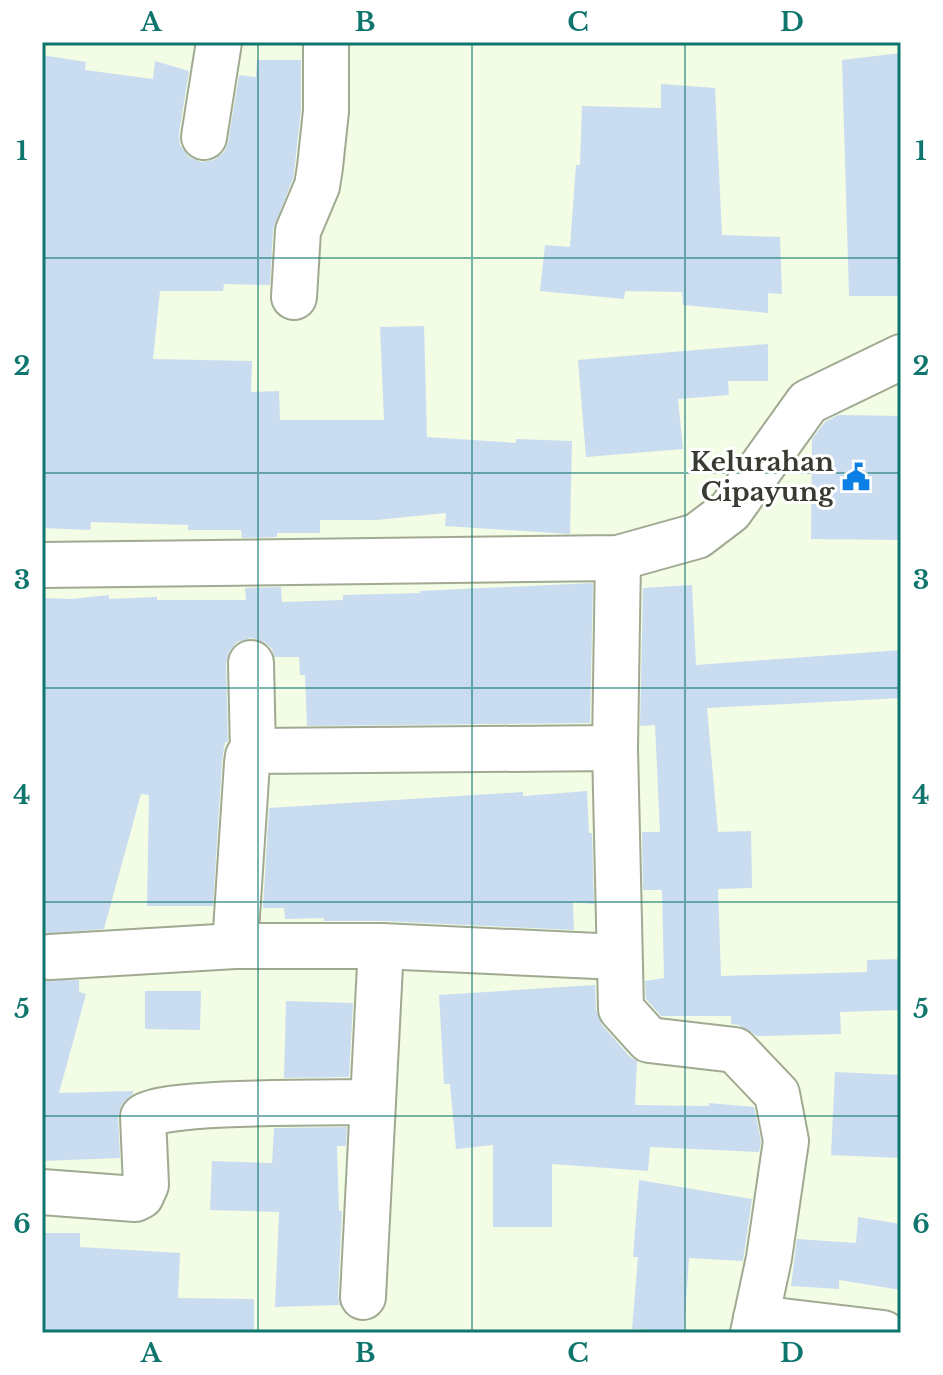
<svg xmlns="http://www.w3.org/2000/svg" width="943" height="1375" viewBox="0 0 943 1375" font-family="'Libre Baskerville',serif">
<rect width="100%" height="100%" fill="#f3fce4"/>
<g fill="#cadcf0">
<path d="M 901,53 L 901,296 L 849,296 L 842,60 Z"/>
<path d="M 42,55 L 86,62 L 85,70 L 153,79 L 155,61 L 189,71 L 179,133 L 180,145 L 189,157 L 201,162 L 214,160 L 224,152 L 228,142 L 239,75 L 256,77 L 257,60 L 301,60 L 301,110 L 295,164 L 293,179 L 273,229 L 270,285 L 224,284 L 223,291 L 160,291 L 153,359 L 252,361 L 251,392 L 279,391 L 280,420 L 384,420 L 380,327 L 424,326 L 427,437 L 516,443 L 516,439 L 572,441 L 570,534 L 445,526 L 446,513 L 376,520 L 320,520 L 320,533 L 277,533 L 277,537 L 242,538 L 241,530 L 188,530 L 188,525 L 91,522 L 90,530 L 42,528 Z"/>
<path d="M 661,84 L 715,88 L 722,235 L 780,237 L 782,294 L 768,293 L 768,313 L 683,305 L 682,292 L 625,291 L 624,299 L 540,291 L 545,245 L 570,247 L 576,165 L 580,165 L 582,106 L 661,108 Z"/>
<path d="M 768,344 L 768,381 L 728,381 L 729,395 L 678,399 L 683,449 L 586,457 L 578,360 Z"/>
<path d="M 838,415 L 901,416 L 901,540 L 811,539 L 812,439 L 825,422 Z"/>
<path d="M 593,583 L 590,723 L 307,726 L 305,675 L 300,675 L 299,657 L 274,657 L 272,649 L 264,642 L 251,638 L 237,642 L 229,652 L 226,664 L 228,742 L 225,742 L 222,761 L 213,906 L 147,906 L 149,795 L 141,794 L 104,929 L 42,934 L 42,598 L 72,599 L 109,595 L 109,599 L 157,597 L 157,600 L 246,600 L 245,588 L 281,587 L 282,602 L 343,600 L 343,595 L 420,593 L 420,591 Z"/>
<path d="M 692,585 L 696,665 L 901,650 L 901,698 L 707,708 L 718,832 L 751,831 L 752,888 L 718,889 L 721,976 L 867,972 L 867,960 L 901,959 L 901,1010 L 840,1012 L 841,1034 L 757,1036 L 739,1025 L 731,1024 L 731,1016 L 661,1016 L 646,999 L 645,981 L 664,978 L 662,890 L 643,890 L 642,832 L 660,832 L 655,725 L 640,726 L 643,588 Z"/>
<path d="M 587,791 L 589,833 L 592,833 L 594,904 L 573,902 L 574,930 L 382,921 L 324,921 L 324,918 L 285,919 L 284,908 L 263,908 L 269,808 L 523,792 L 523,796 Z"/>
<path d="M 43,980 L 79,980 L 79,992 L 86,994 L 59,1093 L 133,1091 L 133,1094 L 122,1104 L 118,1117 L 120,1158 L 42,1161 Z"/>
<path d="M 595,985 L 596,1010 L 602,1025 L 630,1057 L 637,1061 L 635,1105 L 709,1106 L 709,1103 L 754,1107 L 761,1142 L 759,1152 L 650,1147 L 648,1171 L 552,1164 L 552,1227 L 493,1227 L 493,1145 L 456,1149 L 450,1084 L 444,1084 L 439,995 Z"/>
<path d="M 145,991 L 201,991 L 200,1030 L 145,1029 Z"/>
<path d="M 286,1001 L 353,1003 L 349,1077 L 284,1078 Z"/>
<path d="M 835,1072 L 901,1075 L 901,1158 L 831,1155 Z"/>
<path d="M 347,1127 L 346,1146 L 337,1146 L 339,1211 L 342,1211 L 338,1296 L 340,1305 L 275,1307 L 279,1212 L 210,1210 L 212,1161 L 272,1163 L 274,1128 Z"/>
<path d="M 639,1180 L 752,1199 L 743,1261 L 689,1258 L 684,1332 L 632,1329 L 638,1257 L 633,1257 Z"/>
<path d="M 858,1217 L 901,1224 L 901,1290 L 839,1280 L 839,1289 L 791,1286 L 797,1239 L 856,1243 Z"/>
<path d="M 42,1233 L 80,1233 L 80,1247 L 180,1253 L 178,1298 L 254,1299 L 254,1333 L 42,1333 Z"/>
</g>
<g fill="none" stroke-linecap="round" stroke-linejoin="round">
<defs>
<g id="minor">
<path d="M 204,137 L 219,42"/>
<path d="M 294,297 L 298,231 L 317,186 L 320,167 L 326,111 L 326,42"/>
<path d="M 618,558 L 615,748 L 621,1009 L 649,1040 L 735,1050 L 777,1094 L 786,1141 L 769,1258 L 753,1333"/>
<path d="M 42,565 L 618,558 L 697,536 L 730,511 L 808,402 L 901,357"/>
<path d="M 251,663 L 253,751"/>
<path d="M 235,946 L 247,763 L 248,756 L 253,751 L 615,748"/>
<path d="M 50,957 L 235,946 L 381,946 L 619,957"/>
<path d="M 42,1192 L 135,1199 L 141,1196 L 146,1185 L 143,1117 C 160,1100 338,1103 373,1102"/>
<path d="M 363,1297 L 381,946"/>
<path d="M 756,1318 L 883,1333"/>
</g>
</defs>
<use href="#minor" stroke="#a0a992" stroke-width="48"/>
<use href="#minor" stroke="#fff" stroke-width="44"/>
</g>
<path fill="none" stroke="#0f766e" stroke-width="2" stroke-opacity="0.55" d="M 258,42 L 258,1333M 472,42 L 472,1333M 685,42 L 685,1333M 42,258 L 901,258M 42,473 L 901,473M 42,688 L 901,688M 42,902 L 901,902M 42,1116 L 901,1116"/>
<defs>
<symbol id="civic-bare" viewBox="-9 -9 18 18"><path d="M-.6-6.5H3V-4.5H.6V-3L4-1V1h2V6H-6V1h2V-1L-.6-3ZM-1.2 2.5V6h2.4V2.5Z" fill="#0a7fe6" stroke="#fff" stroke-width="2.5" paint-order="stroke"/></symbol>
</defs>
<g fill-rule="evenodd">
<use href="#civic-bare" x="836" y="457" width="40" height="40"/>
</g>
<g text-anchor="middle" stroke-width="6" stroke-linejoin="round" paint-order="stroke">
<g font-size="26" font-weight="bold" fill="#373b31" stroke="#fff" text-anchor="end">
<text x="834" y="471">Kelurahan<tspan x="834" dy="30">Cipayung</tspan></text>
</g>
</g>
<rect width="943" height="1375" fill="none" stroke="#ffffff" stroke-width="88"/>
<rect x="44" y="44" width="855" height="1287" fill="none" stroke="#0f766e" stroke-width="3"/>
<g font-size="26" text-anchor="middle" font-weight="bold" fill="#0f766e">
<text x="151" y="31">A</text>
<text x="365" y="31">B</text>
<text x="578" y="31">C</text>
<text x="792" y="31">D</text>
<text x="22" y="160">1</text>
<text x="921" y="160">1</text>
<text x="22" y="375">2</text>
<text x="921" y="375">2</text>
<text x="22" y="589">3</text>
<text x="921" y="589">3</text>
<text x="22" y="804">4</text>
<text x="921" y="804">4</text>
<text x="22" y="1018">5</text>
<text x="921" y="1018">5</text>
<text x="22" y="1233">6</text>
<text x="921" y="1233">6</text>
<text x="151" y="1362">A</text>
<text x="365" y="1362">B</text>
<text x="578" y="1362">C</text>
<text x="792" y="1362">D</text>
</g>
</svg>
